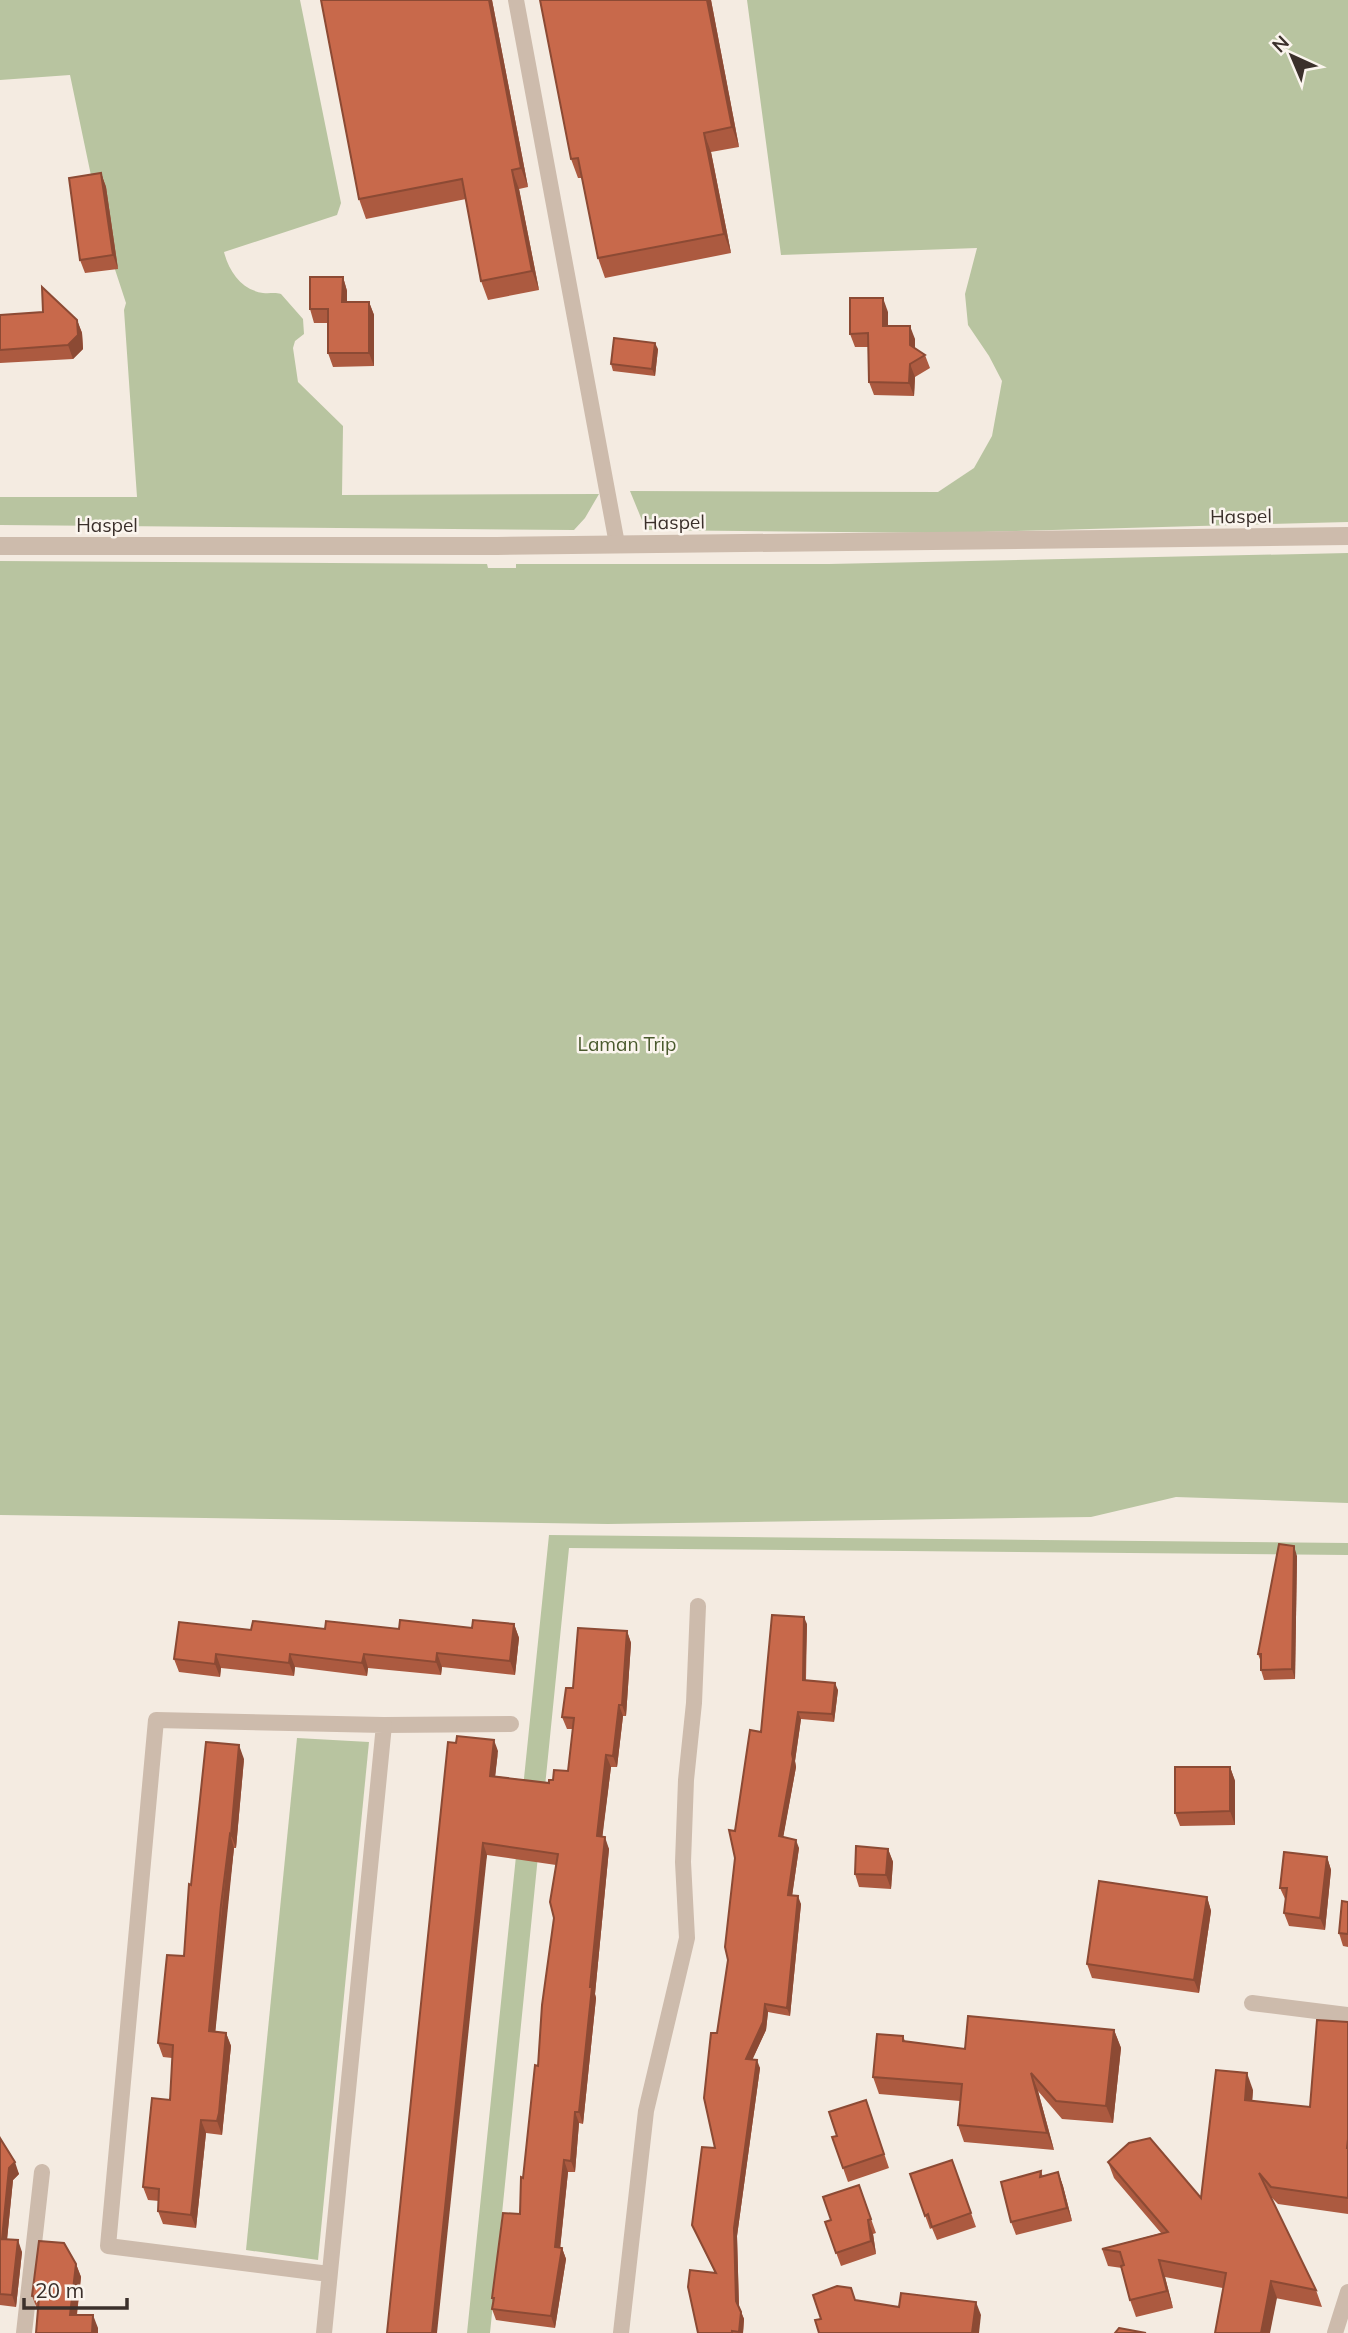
<svg xmlns="http://www.w3.org/2000/svg" width="1348" height="2333" viewBox="0 0 1348 2333" font-family="Mulish,sans-serif">
<rect width="100%" height="100%" fill="#f4ebe1"/>
<g fill="#b8c4a0">
<path d="M 0,0 L 300,0 L 341,203 L 337,215 L 224,252 C 229,272 242,290 263,293 C 270,294 274,292 281,294 L 303,319 L 304,334 L 295,341 L 293,348 L 298,382 L 343,426 L 342,495 L 599,494 L 585,518 L 574,530 L 0,525 L 0,497 L 137,497 L 124,310 L 126,303 L 103,233 L 70,75 L 0,80 Z"/>
<path d="M 747,0 L 1348,0 L 1348,522 L 942,533 L 646,530 L 630,491 L 938,492 L 974,468 L 992,436 L 1002,381 L 989,356 L 968,325 L 965,294 L 977,248 L 781,255 Z"/>
<path d="M 1348,553 L 1348,1503 L 1176,1497 L 1091,1517 L 608,1524 L 0,1515 L 0,561 L 487,564 L 488,568 L 516,568 L 516,564 L 829,564 Z"/>
<path d="M 549,1535 L 1348,1543 L 1348,1555 L 569,1548 L 490,2333 L 467,2333 Z"/>
<path d="M 297,1738 L 369,1742 L 318,2260 L 246,2250 Z"/>
</g>
<g fill="none" stroke-linecap="round" stroke-linejoin="round">
<g stroke="#cdbbac" stroke-width="16">
<path d="M 516,0 L 617,544"/>
<path d="M 384,1725 L 511,1724"/>
<path d="M 1252,2003 L 1348,2015"/>
<path d="M 24,2333 L 42,2172"/>
<path d="M 324,2333 L 384,1725 L 156,1720 L 108,2246 L 329,2274"/>
<path d="M 621,2333 L 646,2111 L 687,1938 L 683,1862 L 686,1780 L 694,1703 L 698,1606"/>
<path d="M 1335,2333 L 1348,2292"/>
</g>
<path stroke="#cdbbac" stroke-width="18" d="M 0,546 L 497,546 L 1348,536"/>
</g>
<g fill="#ac5a40">
<path d="M 492,0 L 528,187 L 519,189 L 539,290 L 488,300 L 481,281 L 466,199 L 366,219 L 359,199 Z"/>
<path d="M 540,0 L 711,0 L 739,147 L 711,152 L 731,253 L 605,278 L 598,258 L 582,178 L 578,178 L 571,159 Z"/>
<path d="M 101,173 L 106,187 L 118,269 L 85,273 L 80,260 Z"/>
<path d="M 343,277 L 347,291 L 347,302 L 369,302 L 374,315 L 374,366 L 333,367 L 328,353 L 328,323 L 314,323 L 310,309 Z"/>
<path d="M 888,312 L 888,326 L 915,339 L 915,348 L 925,355 L 930,368 L 915,377 L 914,396 L 874,395 L 869,382 L 868,347 L 855,347 L 850,334 Z"/>
<path d="M 0,315 L 77,320 L 82,333 L 83,349 L 73,359 L 0,363 Z"/>
<path d="M 658,349 L 655,376 L 613,371 L 611,364 Z"/>
<path d="M 1297,1556 L 1295,1679 L 1264,1680 L 1261,1670 L 1261,1662 L 1258,1654 Z"/>
<path d="M 514,1624 L 519,1638 L 515,1675 L 442,1667 L 441,1675 L 368,1668 L 367,1676 L 295,1667 L 294,1676 L 221,1668 L 220,1677 L 179,1672 L 174,1659 L 251,1630 L 472,1628 Z"/>
<path d="M 807,1624 L 806,1680 L 838,1690 L 834,1722 L 801,1719 L 795,1761 L 796,1767 L 783,1837 L 799,1848 L 792,1896 L 801,1904 L 790,2016 L 768,2012 L 766,2030 L 752,2060 L 760,2068 L 737,2236 L 739,2306 L 744,2319 L 743,2333 L 698,2333 L 715,2273 L 692,2225 L 715,2148 L 717,2033 L 728,1960 L 735,1858 L 735,1831 L 761,1732 Z"/>
<path d="M 627,1631 L 631,1643 L 626,1716 L 623,1716 L 617,1767 L 611,1767 L 602,1837 L 609,1849 L 595,1994 L 596,1998 L 583,2124 L 579,2123 L 575,2172 L 568,2172 L 560,2248 L 562,2248 L 566,2259 L 555,2328 L 496,2320 L 492,2309 L 493,2302 L 492,2298 L 520,2214 L 523,2178 L 538,2066 L 554,1918 L 556,1865 L 487,1855 L 387,2333 L 498,1751 L 495,1776 L 549,1783 L 568,1771 L 573,1729 L 567,1729 L 562,1717 L 573,1688 Z"/>
<path d="M 244,1759 L 236,1848 L 234,1848 L 226,1918 L 215,2032 L 226,2033 L 231,2046 L 222,2135 L 206,2133 L 196,2228 L 163,2224 L 158,2211 L 159,2201 L 148,2200 L 143,2187 L 170,2100 L 172,2058 L 163,2057 L 158,2043 L 184,1956 L 191,1885 Z"/>
<path d="M 1230,1767 L 1235,1781 L 1235,1825 L 1180,1826 L 1175,1813 Z"/>
<path d="M 888,1849 L 893,1862 L 891,1889 L 859,1887 L 855,1874 Z"/>
<path d="M 1327,1857 L 1331,1870 L 1325,1930 L 1289,1926 L 1284,1913 L 1286,1901 L 1280,1888 Z"/>
<path d="M 1207,1897 L 1211,1911 L 1199,1993 L 1092,1978 L 1087,1964 Z"/>
<path d="M 1348,1902 L 1348,1947 L 1343,1946 L 1339,1933 Z"/>
<path d="M 1348,2022 L 1348,2214 L 1278,2204 L 1269,2195 L 1316,2290 L 1322,2307 L 1165,2277 L 1173,2308 L 1136,2317 L 1130,2300 L 1122,2268 L 1108,2266 L 1102,2249 L 1161,2233 L 1114,2178 L 1108,2162 L 1201,2198 L 1253,2090 L 1252,2101 L 1310,2107 Z"/>
<path d="M 1114,2030 L 1121,2048 L 1113,2123 L 1062,2119 L 1038,2091 L 1054,2150 L 964,2142 L 958,2125 L 960,2101 L 879,2094 L 873,2077 L 903,2036 L 905,2041 L 965,2049 Z"/>
<path d="M 866,2100 L 889,2168 L 848,2182 L 832,2137 L 837,2136 Z"/>
<path d="M 0,2138 L 19,2174 L 13,2180 L 7,2239 L 22,2252 L 16,2307 L 0,2305 Z"/>
<path d="M 952,2160 L 976,2227 L 937,2240 L 932,2228 L 930,2229 L 910,2174 Z"/>
<path d="M 1041,2171 L 1043,2177 L 1058,2172 L 1063,2186 L 1072,2221 L 1016,2235 L 1011,2222 Z"/>
<path d="M 859,2185 L 876,2233 L 873,2234 L 876,2254 L 841,2266 L 825,2222 L 831,2220 Z"/>
<path d="M 76,2264 L 81,2277 L 77,2315 L 98,2328 L 37,2309 L 32,2296 Z"/>
</g>
<g fill="#8c4a34">
<path d="M 489,0 L 492,0 L 528,187 L 521,168 Z"/>
<path d="M 707,0 L 711,0 L 739,147 L 732,127 Z"/>
<path d="M 704,133 L 711,152 L 731,253 L 724,234 Z"/>
<path d="M 512,170 L 519,189 L 539,290 L 532,271 Z"/>
<path d="M 101,173 L 106,187 L 118,269 L 113,255 Z"/>
<path d="M 343,277 L 347,291 L 347,315 L 342,302 Z"/>
<path d="M 883,298 L 888,312 L 888,340 L 883,326 Z"/>
<path d="M 369,302 L 374,315 L 374,366 L 369,353 Z"/>
<path d="M 77,320 L 82,333 L 83,349 L 73,359 L 68,345 Z"/>
<path d="M 910,326 L 915,339 L 915,358 L 910,345 Z"/>
<path d="M 655,343 L 658,349 L 655,376 L 652,369 Z"/>
<path d="M 910,364 L 915,377 L 914,396 L 909,383 Z"/>
<path d="M 1294,1546 L 1297,1556 L 1295,1679 L 1292,1669 Z"/>
<path d="M 804,1617 L 807,1624 L 805,1687 L 803,1680 Z"/>
<path d="M 514,1624 L 519,1638 L 515,1675 L 510,1661 Z"/>
<path d="M 627,1631 L 631,1643 L 626,1716 L 622,1705 Z"/>
<path d="M 437,1653 L 442,1667 L 441,1675 L 436,1662 Z"/>
<path d="M 216,1654 L 221,1668 L 220,1677 L 215,1664 Z"/>
<path d="M 290,1654 L 295,1667 L 294,1676 L 289,1663 Z"/>
<path d="M 364,1654 L 368,1668 L 367,1676 L 362,1663 Z"/>
<path d="M 835,1683 L 838,1690 L 834,1722 L 832,1714 Z"/>
<path d="M 619,1705 L 623,1716 L 617,1767 L 613,1756 Z"/>
<path d="M 798,1712 L 801,1719 L 795,1761 L 796,1767 L 782,1844 L 779,1836 Z"/>
<path d="M 494,1740 L 498,1751 L 494,1787 L 490,1776 Z"/>
<path d="M 239,1745 L 244,1759 L 236,1848 L 231,1835 Z"/>
<path d="M 606,1755 L 611,1767 L 601,1848 L 597,1836 Z"/>
<path d="M 1230,1767 L 1235,1781 L 1235,1825 L 1230,1811 Z"/>
<path d="M 230,1834 L 234,1848 L 214,2045 L 209,2031 Z"/>
<path d="M 605,1837 L 609,1849 L 595,1994 L 596,1998 L 583,2124 L 579,2112 Z"/>
<path d="M 796,1840 L 799,1848 L 791,1903 L 788,1895 Z"/>
<path d="M 483,1843 L 487,1855 L 437,2333 L 432,2333 Z"/>
<path d="M 888,1849 L 893,1862 L 891,1889 L 886,1875 Z"/>
<path d="M 1327,1857 L 1331,1870 L 1325,1930 L 1320,1918 Z"/>
<path d="M 798,1896 L 801,1904 L 790,2016 L 787,2008 Z"/>
<path d="M 1207,1897 L 1211,1911 L 1199,1993 L 1194,1980 Z"/>
<path d="M 765,2004 L 768,2012 L 766,2030 L 749,2067 L 746,2059 Z"/>
<path d="M 1114,2030 L 1121,2048 L 1113,2123 L 1106,2106 Z"/>
<path d="M 226,2033 L 231,2046 L 222,2135 L 217,2121 Z"/>
<path d="M 757,2060 L 760,2068 L 737,2236 L 739,2309 L 736,2301 L 734,2228 Z"/>
<path d="M 1031,2073 L 1038,2091 L 1054,2150 L 1047,2133 Z"/>
<path d="M 1247,2073 L 1253,2090 L 1251,2117 L 1245,2100 Z"/>
<path d="M 575,2112 L 579,2123 L 575,2172 L 571,2161 Z"/>
<path d="M 201,2120 L 206,2133 L 196,2228 L 191,2215 Z"/>
<path d="M 564,2160 L 568,2172 L 559,2259 L 555,2247 Z"/>
<path d="M 15,2162 L 19,2174 L 13,2180 L 6,2250 L 2,2239 L 9,2168 Z"/>
<path d="M 1058,2172 L 1063,2186 L 1072,2221 L 1067,2208 Z"/>
<path d="M 868,2220 L 873,2234 L 876,2254 L 871,2241 Z"/>
<path d="M 18,2240 L 22,2252 L 16,2307 L 12,2295 Z"/>
<path d="M 562,2248 L 566,2259 L 555,2328 L 551,2316 Z"/>
<path d="M 1159,2260 L 1165,2277 L 1173,2308 L 1167,2291 Z"/>
<path d="M 76,2264 L 81,2277 L 75,2328 L 70,2315 Z"/>
<path d="M 1271,2281 L 1277,2298 L 1270,2333 L 1261,2333 Z"/>
<path d="M 976,2302 L 981,2315 L 979,2333 L 972,2333 Z"/>
<path d="M 741,2312 L 744,2319 L 743,2333 L 740,2333 L 739,2332 Z"/>
<path d="M 93,2315 L 98,2328 L 98,2333 L 92,2333 Z"/>
</g>
<g fill="#c8694b" stroke="#8c4a34" stroke-width="2">
<path d="M 321,0 L 489,0 L 521,168 L 512,170 L 532,271 L 481,281 L 462,179 L 359,199 Z"/>
<path d="M 540,0 L 707,0 L 732,127 L 704,133 L 724,234 L 598,258 L 578,158 L 571,159 Z"/>
<path d="M 101,173 L 113,255 L 80,260 L 69,178 Z"/>
<path d="M 310,277 L 343,277 L 342,302 L 369,302 L 369,353 L 328,353 L 328,309 L 310,309 Z"/>
<path d="M 42,287 L 77,320 L 78,335 L 68,345 L 0,350 L 0,315 L 43,312 Z"/>
<path d="M 850,298 L 883,298 L 883,326 L 910,326 L 910,345 L 925,355 L 910,364 L 909,383 L 869,382 L 868,333 L 850,334 Z"/>
<path d="M 614,338 L 655,343 L 652,369 L 611,364 Z"/>
<path d="M 1279,1544 L 1294,1546 L 1292,1669 L 1261,1670 L 1261,1654 L 1258,1654 Z"/>
<path d="M 772,1615 L 804,1617 L 803,1680 L 835,1683 L 832,1714 L 798,1712 L 792,1754 L 793,1759 L 779,1836 L 796,1840 L 788,1895 L 798,1896 L 787,2008 L 765,2004 L 763,2022 L 746,2059 L 757,2060 L 734,2228 L 736,2301 L 741,2312 L 739,2332 L 732,2331 L 732,2333 L 698,2333 L 688,2287 L 690,2270 L 716,2273 L 692,2225 L 702,2147 L 715,2148 L 704,2098 L 711,2033 L 717,2033 L 728,1960 L 725,1947 L 735,1858 L 729,1830 L 735,1831 L 750,1730 L 761,1732 Z"/>
<path d="M 400,1620 L 472,1628 L 473,1620 L 514,1624 L 510,1661 L 437,1653 L 436,1662 L 364,1654 L 362,1663 L 290,1654 L 289,1663 L 216,1654 L 215,1664 L 174,1659 L 179,1622 L 251,1630 L 253,1621 L 325,1629 L 326,1621 L 399,1629 Z"/>
<path d="M 578,1628 L 627,1631 L 622,1705 L 619,1705 L 613,1756 L 606,1755 L 597,1836 L 605,1837 L 590,1987 L 592,1987 L 579,2112 L 575,2112 L 571,2161 L 564,2160 L 555,2247 L 562,2248 L 551,2316 L 492,2309 L 494,2298 L 492,2298 L 503,2213 L 520,2214 L 521,2177 L 523,2178 L 535,2065 L 538,2066 L 542,2005 L 554,1918 L 550,1902 L 558,1854 L 483,1843 L 432,2333 L 387,2333 L 448,1742 L 456,1743 L 457,1736 L 494,1740 L 490,1776 L 549,1783 L 549,1780 L 553,1780 L 554,1770 L 568,1771 L 574,1718 L 562,1717 L 566,1688 L 573,1688 Z"/>
<path d="M 206,1742 L 239,1745 L 231,1835 L 230,1834 L 221,1905 L 209,2031 L 226,2033 L 219,2113 L 217,2121 L 201,2120 L 191,2215 L 158,2211 L 159,2189 L 143,2187 L 152,2098 L 170,2100 L 173,2045 L 158,2043 L 167,1955 L 184,1956 L 189,1884 L 191,1885 Z"/>
<path d="M 1175,1767 L 1230,1767 L 1230,1811 L 1175,1813 Z"/>
<path d="M 856,1846 L 888,1849 L 886,1875 L 855,1874 Z"/>
<path d="M 1284,1852 L 1327,1857 L 1320,1918 L 1284,1913 L 1287,1888 L 1280,1888 Z"/>
<path d="M 1099,1881 L 1207,1897 L 1194,1980 L 1087,1964 Z"/>
<path d="M 1342,1901 L 1348,1902 L 1348,1934 L 1339,1933 Z"/>
<path d="M 968,2016 L 1114,2030 L 1106,2106 L 1056,2101 L 1031,2073 L 1047,2133 L 958,2125 L 962,2084 L 873,2077 L 877,2034 L 903,2036 L 903,2041 L 965,2049 Z"/>
<path d="M 1317,2020 L 1348,2022 L 1348,2139 L 1347,2148 L 1348,2148 L 1348,2198 L 1271,2187 L 1259,2173 L 1316,2290 L 1271,2281 L 1261,2333 L 1215,2333 L 1226,2273 L 1159,2260 L 1167,2291 L 1130,2300 L 1121,2266 L 1124,2265 L 1120,2252 L 1102,2249 L 1168,2232 L 1108,2162 L 1129,2143 L 1150,2138 L 1201,2198 L 1216,2070 L 1247,2073 L 1245,2100 L 1310,2107 Z"/>
<path d="M 866,2100 L 884,2154 L 843,2168 L 832,2137 L 837,2136 L 829,2112 Z"/>
<path d="M 0,2138 L 15,2162 L 9,2168 L 2,2239 L 18,2240 L 12,2295 L 0,2294 Z"/>
<path d="M 952,2160 L 971,2213 L 932,2227 L 928,2214 L 925,2216 L 910,2174 Z"/>
<path d="M 1041,2171 L 1040,2177 L 1058,2172 L 1067,2208 L 1011,2222 L 1001,2182 Z"/>
<path d="M 859,2185 L 871,2219 L 868,2220 L 871,2241 L 836,2253 L 825,2222 L 831,2220 L 823,2197 Z"/>
<path d="M 39,2241 L 64,2243 L 76,2264 L 70,2315 L 93,2315 L 92,2333 L 36,2333 L 39,2297 L 32,2296 Z"/>
<path d="M 837,2286 L 851,2288 L 855,2300 L 899,2307 L 901,2293 L 976,2302 L 972,2333 L 819,2333 L 815,2320 L 821,2319 L 813,2295 Z"/>
<path d="M 1119,2328 L 1146,2333 L 1115,2333 Z"/>
</g>
<g text-anchor="middle" stroke-width="5" stroke-linejoin="round" paint-order="stroke">
<g font-size="19" fill="#3b302b" stroke="#fbf5ee">
<text transform="translate(1241 516) rotate(-1)" y="7">Haspel</text>
<text transform="translate(674 522) rotate(-1)" y="7">Haspel</text>
<text x="107" y="532">Haspel</text>
</g>
<g font-size="19" fill="#4a5a2e" stroke="#fbf5ee">
<text x="627" y="1051">Laman Trip</text>
</g>
</g>
<g transform="translate(1292 56) rotate(316)" stroke="#fbf5ee" stroke-width="5" paint-order="stroke">
<path d="M0-5L12 26L0 18L-12 26Z" fill="#3b302b"/>
<text y="-10" font-size="19" font-weight="bold" text-anchor="middle" fill="#3b302b">N</text>
</g>
<path d="M24 2298v10h103v-10" fill="none" stroke="#3b302b" stroke-width="3.5"/>
<text x="35" y="2298" font-size="21" fill="#3b302b" stroke="#fbf5ee" stroke-width="5" paint-order="stroke">20 m</text>
</svg>
